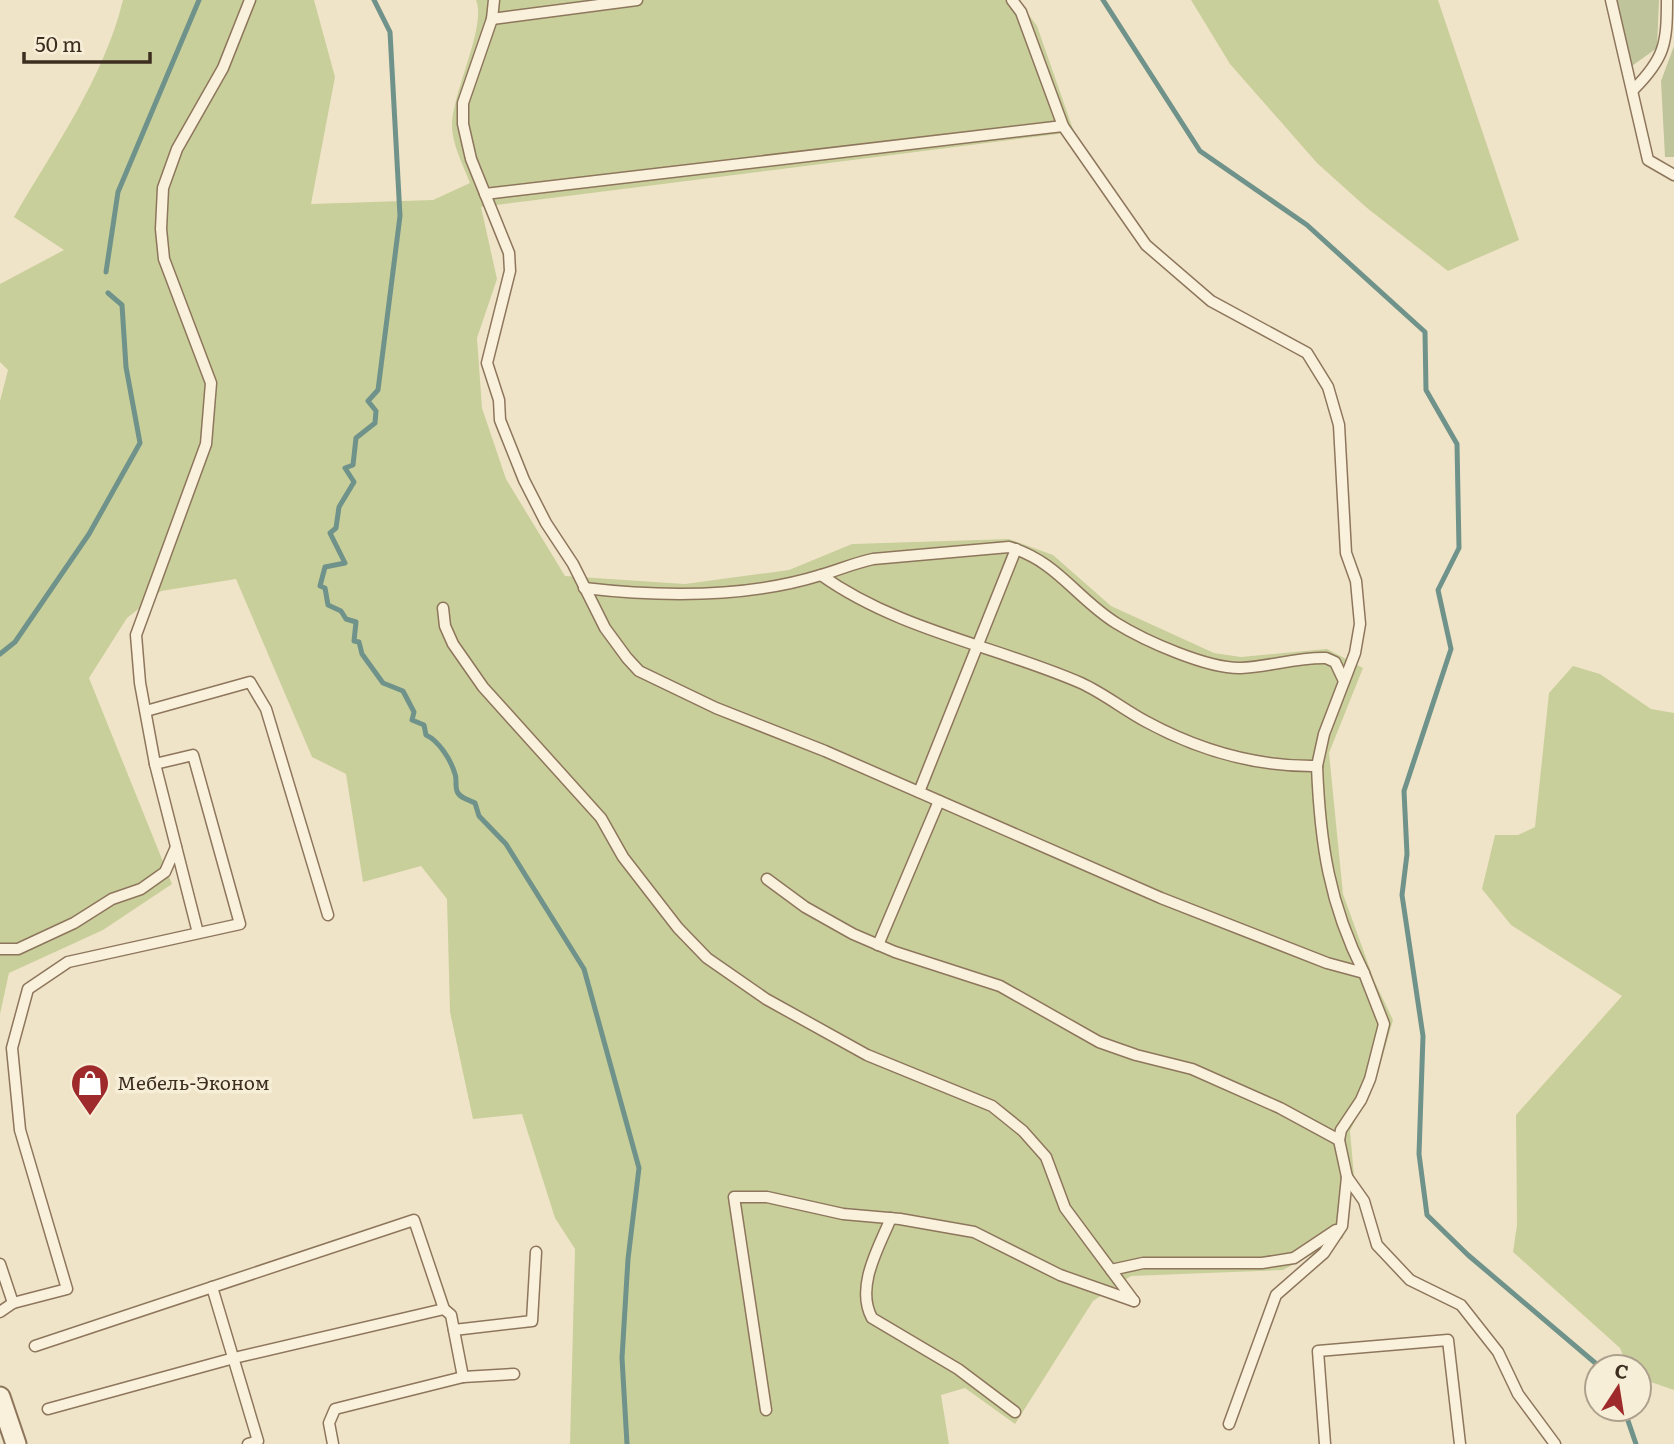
<svg xmlns="http://www.w3.org/2000/svg" width="1674" height="1444" viewBox="0 0 1674 1444" font-family="Literata,serif">
<rect width="100%" height="100%" fill="#f0e4c8"/>
<g fill="#c9cf9b">
<path d="M 123,0 L 314,0 L 335,77 L 311,204 L 433,200 L 470,183 C 464,167 452,144 452,126 C 452,92 487,26 476,0 L 1018,0 L 1037,26 L 1074,132 L 481,207 L 497,279 L 477,338 L 482,408 L 506,479 L 565,576 L 685,584 L 789,570 L 852,544 L 1009,539 L 1053,555 L 1111,606 L 1214,653 L 1241,657 L 1327,649 L 1363,668 L 1329,753 L 1343,894 L 1374,980 L 1393,1020 L 1378,1073 L 1350,1131 L 1354,1176 L 1343,1238 L 1283,1270 L 1131,1276 L 1093,1301 L 1015,1424 L 965,1388 L 941,1395 L 949,1444 L 570,1444 L 575,1249 L 555,1218 L 522,1114 L 473,1119 L 450,1012 L 447,899 L 421,866 L 363,882 L 346,774 L 312,757 L 236,579 L 161,591 L 127,618 L 89,678 L 172,884 L 103,930 L 9,973 L 0,1014 L 0,401 L 8,370 L 0,362 L 0,284 L 64,250 L 14,217 C 54,148 104,78 123,0 Z"/>
<path d="M 1191,0 L 1438,0 L 1519,240 L 1448,271 L 1367,208 L 1317,163 L 1230,64 Z"/>
<path d="M 1573,666 L 1600,674 L 1651,709 L 1674,713 L 1674,1390 L 1639,1378 L 1639,1367 L 1628,1367 L 1620,1348 L 1513,1252 L 1517,1225 L 1516,1115 L 1622,996 L 1511,925 L 1482,889 L 1495,835 L 1518,835 L 1535,827 L 1549,693 Z"/>
</g>
<g fill="#bfc49a">
<path d="M 1613,0 L 1659,0 L 1657,48 L 1629,68 Z"/>
<path d="M 1674,46 L 1674,157 L 1665,157 L 1661,81 Z"/>
</g>
<g fill="none" stroke-linecap="round" stroke-linejoin="round">
<g stroke="#6f938a" stroke-width="5">
<path d="M 374,0 L 390,32 L 400,216 L 378,390 L 368,401 L 376,411 L 375,423 L 356,438 L 353,465 L 345,468 L 354,482 L 339,507 L 336,528 L 330,533 L 345,563 L 325,567 L 320,586 L 325,588 L 328,605 L 341,611 L 346,619 L 356,622 L 354,641 L 359,642 L 362,654 L 383,683 L 403,691 L 414,712 L 412,720 L 424,725 L 426,735 C 439,741 451,760 455,774 C 457,779 455,786 457,791 C 459,798 469,800 475,803 L 479,816 L 506,844 L 584,969 L 639,1168 L 628,1259 L 622,1358 L 627,1444"/>
<path d="M 1103,0 L 1200,151 L 1307,225 L 1425,332 L 1426,390 L 1457,444 L 1459,548 L 1438,590 L 1451,649 L 1404,791 L 1407,854 L 1402,895 L 1423,1036 L 1419,1154 L 1427,1215 L 1468,1255 L 1600,1367"/>
<path d="M 106,272 L 118,192 L 199,0"/>
<path d="M 0,654 L 15,642 L 89,534 L 140,443 L 126,367 L 122,305 L 108,293"/>
<path d="M 1624,1409 L 1636,1444"/>
</g>
<defs>
<g id="lane">
<path d="M 494,0 L 492,19 L 463,103 L 463,124 L 471,159 L 509,253 L 510,271 L 487,363 L 499,400 L 500,420 L 524,480 L 546,523 L 573,564 L 605,628 L 627,658 L 639,671 L 716,708 L 825,751 L 1161,898 L 1327,963 L 1364,973 L 1384,1024 L 1370,1079 L 1361,1100 L 1341,1130 L 1339,1140 L 1347,1177 L 1342,1226 L 1324,1253 L 1276,1295 L 1229,1424"/>
<path d="M 1012,0 L 1021,12 L 1063,126 L 1146,245 L 1211,301 L 1307,353 L 1328,387 L 1339,425 L 1346,553 L 1356,581 L 1360,624 L 1355,653 L 1324,734 L 1317,766"/>
<path d="M 1611,0 L 1648,160 L 1674,175"/>
<path d="M 492,19 L 637,0"/>
<path d="M 1634,89 C 1665,58 1667,43 1667,0"/>
<path d="M 485,194 L 1063,126"/>
<path d="M 821,575 C 898,630 996,646 1081,683 C 1103,693 1123,709 1145,721 C 1200,751 1255,767 1317,766 C 1320,843 1329,904 1364,973"/>
<path d="M 584,588 C 661,597 747,598 821,575 C 839,570 854,563 873,559 L 1009,547 C 1057,561 1076,598 1116,623 C 1145,641 1208,669 1241,668 C 1269,667 1297,657 1326,658 L 1335,662 L 1344,681"/>
<path d="M 443,608 L 445,626 L 453,644 L 483,687 L 601,818 L 623,857 L 678,928 L 707,958 L 766,999 L 867,1055 L 992,1106 L 1023,1131 L 1046,1157 L 1065,1208 L 1134,1301"/>
<path d="M 146,711 L 250,682 L 266,709 L 328,915"/>
<path d="M 155,764 L 140,683 L 136,635 L 206,444 L 211,383 L 164,259 L 161,229 L 163,188 L 177,149 L 223,68 L 250,0"/>
<path d="M 919,792 L 1016,549"/>
<path d="M 767,879 L 805,907 L 853,934 L 895,952 L 1000,986 L 1099,1042 L 1136,1055 L 1192,1069 L 1280,1108 L 1339,1140"/>
<path d="M 878,945 L 939,801"/>
<path d="M 0,949 L 18,949 L 74,923 L 112,899 L 141,889 L 165,872 L 176,847"/>
<path d="M 1347,1177 L 1364,1201 L 1377,1245 L 1410,1280 L 1461,1305 L 1498,1352 L 1518,1394 L 1555,1444"/>
<path d="M 891,1218 C 879,1247 855,1287 872,1318 L 958,1369 L 1015,1412"/>
<path d="M 0,1264 L 13,1303"/>
<path d="M 1111,1270 L 1143,1263 L 1262,1263 L 1294,1258 L 1336,1230"/>
<path d="M 212,1287 L 258,1441 L 248,1444"/>
<path d="M 0,1312 L 13,1303 L 67,1289 L 20,1130 L 12,1048 L 28,989 L 68,962 L 240,924 L 193,755 L 155,764 L 198,933"/>
<path d="M 454,1330 L 532,1321 L 536,1252"/>
<path d="M 35,1346 L 414,1220 L 444,1309 L 451,1315 L 463,1377 L 335,1409 L 329,1423 L 333,1444"/>
<path d="M 463,1377 L 514,1374"/>
<path d="M 48,1409 L 234,1358 L 444,1309"/>
<path d="M 766,1410 L 734,1197 L 767,1197 L 843,1214 L 900,1219 L 974,1232 L 1060,1275 L 1134,1301"/>
<path d="M 1325,1444 L 1318,1351 L 1448,1340 L 1460,1444"/>
</g>
<path id="street" d="M 0,1397 L 16,1444"/>
</defs>
<use href="#lane" stroke="#8d765c" stroke-width="13"/>
<use href="#street" stroke="#8d765c" stroke-width="23"/>
<use href="#lane" stroke="#faf1dc" stroke-width="10"/>
<use href="#street" stroke="#faf1dc" stroke-width="19"/>
</g>
<defs>
<symbol id="shop-pin" viewBox="-11 -11 22 30"><path d="M0 17L-7.5 6A9.5 9.5 0 1 1 7.5 6Z" fill="#9e2a2b" stroke="#f7eed8"/><path d="M-5-2.5h2.3a2.7 3.5 0 0 1 5.4 0H5L5.5 6h-11ZM-1.5-2.5h3a1.5 2.3 0 0 0-3 0Z" fill="#fff"/></symbol>
</defs>
<g fill-rule="evenodd">
<use href="#shop-pin" x="68" y="1061" width="44" height="60"/>
</g>
<g text-anchor="middle" stroke-width="7" stroke-linejoin="round" paint-order="stroke">
<g font-size="19" fill="#3d2e20" stroke="#f7eed8" text-anchor="start">
<text x="117" y="1090">Мебель-Эконом</text>
</g>
</g>
<g transform="translate(1618 1388) rotate(12)"><circle r="33" fill="#f7eed8" stroke="#ada18e" stroke-width="2"/>
<path d="M0-5L12 26L0 18L-12 26Z" fill="#9e2a2b"/>
<text y="-10" font-size="19" font-weight="bold" text-anchor="middle" fill="#3d2e20">С</text>
</g>
<path d="M24 52v10h126v-10" fill="none" stroke="#3d2e20" stroke-width="3.5"/>
<text x="35" y="52" font-size="21" fill="#3d2e20" stroke="#f7eed8" stroke-width="5" paint-order="stroke">50 m</text>
</svg>
